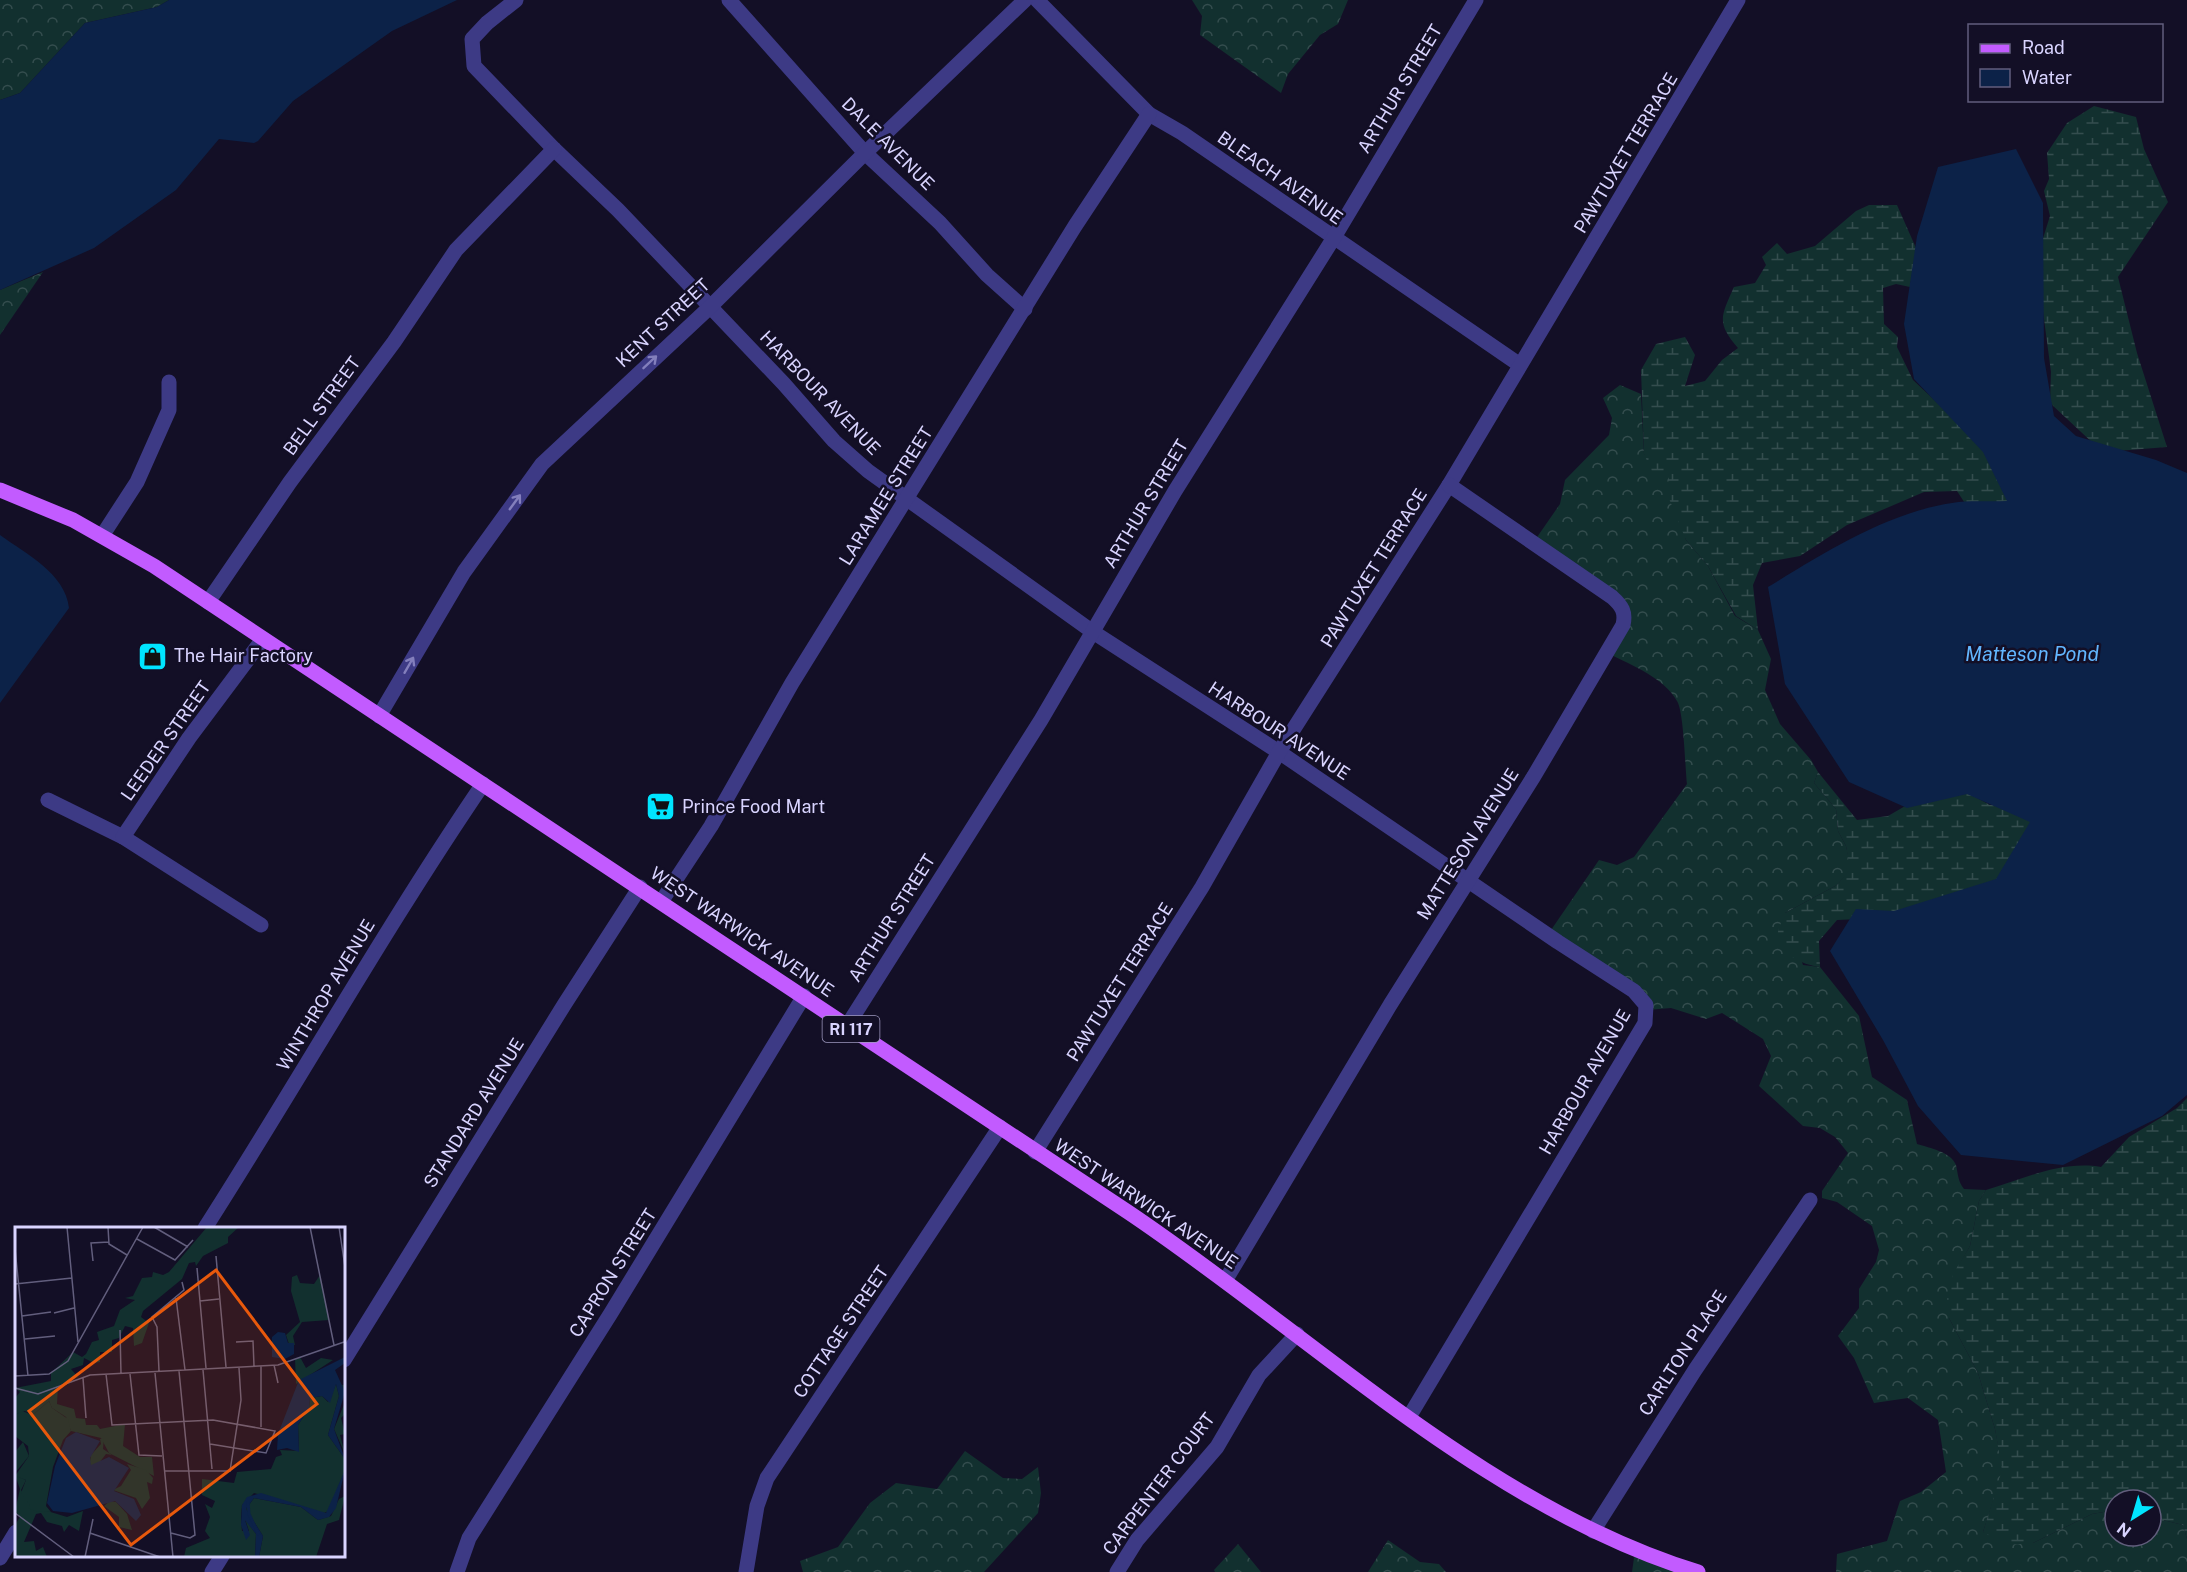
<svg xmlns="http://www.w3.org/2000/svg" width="2187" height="1572" viewBox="0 0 2187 1572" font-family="'Public Sans',sans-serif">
<defs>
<pattern id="forest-crowns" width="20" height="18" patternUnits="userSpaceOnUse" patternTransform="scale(1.5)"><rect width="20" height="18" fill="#12302f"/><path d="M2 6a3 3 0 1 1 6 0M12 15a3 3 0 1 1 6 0" fill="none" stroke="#344d4e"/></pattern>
<pattern id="wetland-marsh" width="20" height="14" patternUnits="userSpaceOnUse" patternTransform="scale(1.5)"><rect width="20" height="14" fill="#12302f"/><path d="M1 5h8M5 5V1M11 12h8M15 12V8" fill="none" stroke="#344d4e"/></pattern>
</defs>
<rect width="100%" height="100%" fill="#130f26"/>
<g fill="url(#forest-crowns)">
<path d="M 0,0 L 169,0 L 157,7 L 85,23 L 20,93 L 0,100 Z"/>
<path d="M 1192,0 L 1348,0 L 1338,24 L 1320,35 L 1288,74 L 1281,93 L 1200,35 L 1202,16 Z"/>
<path d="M 43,272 L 0,335 L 0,290 Z"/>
<path d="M 1620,385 L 1641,394 L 1644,454 L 1669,475 L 1686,540 L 1708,566 L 1735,616 L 1758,630 L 1771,659 L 1765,690 L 1780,724 L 1811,760 L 1818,772 L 1814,783 L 1836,809 L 1838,831 L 1846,846 L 1851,869 L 1837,885 L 1785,913 L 1803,965 L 1820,967 L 1859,1016 L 1872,1077 L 1907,1100 L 1917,1144 C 1930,1148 1951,1152 1956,1165 C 1958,1174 1958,1182 1964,1189 L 1986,1190 L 1979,1201 L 1970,1246 L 1954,1274 L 1949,1318 L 1978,1373 L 1995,1429 L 2003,1470 L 1983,1532 L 2033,1543 L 2092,1514 L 2115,1510 L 2115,1536 L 2151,1536 L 2151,1517 L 2183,1525 L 2187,1539 L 2187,1572 L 1836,1572 L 1837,1554 L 1887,1541 L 1900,1501 L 1921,1492 L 1946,1472 L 1938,1420 L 1908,1398 L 1874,1403 L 1854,1358 L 1838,1336 L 1859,1308 L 1859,1289 L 1876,1262 L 1879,1250 L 1872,1226 L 1837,1202 L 1822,1198 L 1822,1191 L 1848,1153 L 1835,1137 L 1820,1128 L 1803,1126 L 1759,1086 L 1771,1056 L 1763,1039 L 1722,1013 L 1706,1019 L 1671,1008 L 1647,1010 L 1549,933 L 1599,860 L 1617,865 L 1634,857 L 1687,784 C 1685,767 1684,712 1677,701 C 1664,678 1632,665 1609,654 L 1621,611 L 1533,543 L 1560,504 L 1565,480 L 1609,435 L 1612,418 L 1603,398 Z"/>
<path d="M 965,1451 L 1003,1478 L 1022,1479 L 1038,1467 L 1041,1493 L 1038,1513 L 984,1572 L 803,1572 L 800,1561 L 838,1547 L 870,1503 L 896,1483 L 937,1489 Z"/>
<path d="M 1388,1540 L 1420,1562 L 1439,1564 L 1446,1572 L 1368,1572 Z"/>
<path d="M 1238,1544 L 1261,1572 L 1215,1572 L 1214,1570 Z"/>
<path d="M 1635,1551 L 1692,1572 L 1632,1572 Z"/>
</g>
<g fill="url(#wetland-marsh)">
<path d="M 2094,106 L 2136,117 L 2144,149 L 2168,202 L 2118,277 L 2137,353 L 2167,447 L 2117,451 L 2096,446 L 2050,403 L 2051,372 L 2039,281 L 2039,251 L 2050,216 L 2044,191 L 2049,179 L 2047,153 L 2067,123 Z"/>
<path d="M 1869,205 L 1897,205 L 1916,248 L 1910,287 L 1896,284 L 1883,288 L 1884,324 L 1898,337 L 1897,347 L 1913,380 L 2008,469 L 2010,514 L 1972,514 L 1957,491 L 1924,492 L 1847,525 L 1800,556 L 1762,563 L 1753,585 L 1758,630 L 1736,616 L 1708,566 L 1686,540 L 1668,496 L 1669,475 L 1653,474 L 1644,454 L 1641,370 L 1656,344 L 1685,337 L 1695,355 L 1685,386 L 1705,381 L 1722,360 L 1738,348 C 1716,323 1721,316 1734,287 L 1755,283 L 1766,265 L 1762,257 L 1777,243 L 1787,254 L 1815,246 L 1856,211 Z"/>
<path d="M 1818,772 L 1857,820 L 1888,816 L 1931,791 L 1966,792 L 1990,805 L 2015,806 L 2061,786 L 2023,879 L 1881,918 L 1837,920 L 1819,941 L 1820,967 C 1802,965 1778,953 1778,932 C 1779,926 1783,919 1785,913 L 1837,885 L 1850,869 L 1846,846 L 1838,831 L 1836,809 L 1814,783 Z"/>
<path d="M 2187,1098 L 2187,1539 L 2183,1525 L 2151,1517 L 2151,1500 L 2115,1500 L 2115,1510 L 2092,1514 L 2033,1543 L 2006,1545 L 1983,1532 L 2002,1470 L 1995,1429 L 1978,1373 L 1949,1318 L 1947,1297 L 1953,1274 L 1970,1246 L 1979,1201 L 1986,1190 C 2023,1179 2062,1160 2101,1167 L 2129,1137 L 2177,1108 Z"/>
</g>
<g fill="#0c2248">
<path d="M 169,0 L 457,0 L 392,31 L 293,101 L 258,141 L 254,143 L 219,139 L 176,190 L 94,248 L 0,290 L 0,100 L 20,93 L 85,23 L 157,7 Z"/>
<path d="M 2016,149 L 2043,203 L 2044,358 L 2054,416 L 2076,436 L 2156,460 L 2187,473 L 2187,1095 L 2162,1116 L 2063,1165 L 1961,1155 L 1918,1106 L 1883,1040 L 1830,951 L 1856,909 L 1894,911 L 1996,879 L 2030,822 L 1967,794 L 1907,808 L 1849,782 L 1785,684 L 1768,587 C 1824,553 1886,513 1952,503 C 1969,500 1989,502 2007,501 L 1983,452 L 1914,379 L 1904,324 L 1917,236 L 1938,167 Z"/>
<path d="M 0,535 C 26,554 65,573 69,608 L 0,703 Z"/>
</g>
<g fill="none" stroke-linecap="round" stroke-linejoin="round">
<g stroke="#3d3a85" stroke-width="15">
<path d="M 516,0 L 487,23 L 472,39 L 474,66 L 554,149 L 618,210 L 784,384 L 834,441 L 868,471 L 1093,632 L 1279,752 L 1558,942 L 1634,991 L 1646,1005 L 1645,1023 L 1409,1417"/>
<path d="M 729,0 L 865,153 L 940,223 L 987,275 L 1025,309"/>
<path d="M 1037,0 L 1149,114 L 1182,133 L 1520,365"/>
<path d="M 102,536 L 137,482 L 169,410 L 169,382"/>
<path d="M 208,602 L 290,482 L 394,342 L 456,250 L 554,149"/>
<path d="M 379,716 L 464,572 L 542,464 L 710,307 L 865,153 L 1025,0"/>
<path d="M 48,800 L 123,837"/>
<path d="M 661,902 L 711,826 L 792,683 L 1075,226 L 1149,114"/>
<path d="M 261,925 L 123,837 L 189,738 L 263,639"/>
<path d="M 847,1026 L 1041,720 L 1175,491 L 1333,239 L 1476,0"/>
<path d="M 1035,1152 L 1202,887 L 1279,752 L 1449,485 L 1738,0"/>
<path d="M 205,1228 C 299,1081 385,928 483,784"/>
<path d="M 1225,1281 L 1390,1005 L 1534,776 L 1623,625 C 1626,612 1622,606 1612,597 L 1449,485"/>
<path d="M 344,1360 L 564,1005 L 640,887"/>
<path d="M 1593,1531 L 1695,1370 L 1810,1200"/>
<path d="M 0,1558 L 16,1532"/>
<path d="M 212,1572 L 222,1556"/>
<path d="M 457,1572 L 469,1538 L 611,1313 L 804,996"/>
<path d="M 746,1572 L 757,1506 L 767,1478 L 1000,1127"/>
<path d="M 1117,1572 L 1137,1540 L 1217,1447 L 1259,1375 L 1297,1334"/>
</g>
<path stroke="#c25bff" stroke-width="15" d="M 0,490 L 73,520 L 154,566 C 477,783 804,996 1128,1212 C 1310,1334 1486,1507 1698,1572"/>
</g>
<defs><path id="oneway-shaft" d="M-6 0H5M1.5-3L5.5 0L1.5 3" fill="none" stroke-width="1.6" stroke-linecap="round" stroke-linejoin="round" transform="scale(1.5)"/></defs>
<g stroke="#837fbc">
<use href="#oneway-shaft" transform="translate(650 362) rotate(-43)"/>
<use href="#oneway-shaft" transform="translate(515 502) rotate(-54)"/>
<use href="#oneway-shaft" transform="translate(409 665) rotate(-60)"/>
</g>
<defs>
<symbol id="shop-square" viewBox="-11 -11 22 22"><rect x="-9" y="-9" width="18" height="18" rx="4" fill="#00e5ff" stroke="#130f26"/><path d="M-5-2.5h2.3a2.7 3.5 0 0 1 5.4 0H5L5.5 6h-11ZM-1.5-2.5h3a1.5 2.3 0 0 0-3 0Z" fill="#111"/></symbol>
<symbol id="supermarket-square" viewBox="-11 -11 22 22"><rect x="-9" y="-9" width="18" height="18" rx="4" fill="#00e5ff" stroke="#130f26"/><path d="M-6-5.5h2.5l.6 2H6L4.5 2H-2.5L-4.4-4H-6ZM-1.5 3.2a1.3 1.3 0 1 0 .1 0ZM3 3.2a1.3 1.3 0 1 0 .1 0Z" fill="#111"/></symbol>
</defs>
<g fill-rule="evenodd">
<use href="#shop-square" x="136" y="640" width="33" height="33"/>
<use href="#supermarket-square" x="644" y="790" width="33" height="33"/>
</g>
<g text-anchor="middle" stroke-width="5" stroke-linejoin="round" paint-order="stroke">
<rect fill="#130f26" stroke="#9e99be" stroke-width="1.5" x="822.5" y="1016" width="57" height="26" rx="4.5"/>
<g font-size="16" font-weight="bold" fill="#d9d4ff">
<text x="851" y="1035">RI 117</text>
</g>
<g font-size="18" fill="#d9d4ff" stroke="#130f26">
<text transform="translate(1400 89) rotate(-59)" y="6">ARTHUR STREET</text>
<text transform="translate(888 144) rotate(45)" y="6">DALE AVENUE</text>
<text transform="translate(1626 153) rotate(-59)" y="6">PAWTUXET TERRACE</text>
<text transform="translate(1280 178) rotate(35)" y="6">BLEACH AVENUE</text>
<text transform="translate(663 323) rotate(-43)" y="6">KENT STREET</text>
<text transform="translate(820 393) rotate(46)" y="6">HARBOUR AVENUE</text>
<text transform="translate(322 406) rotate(-54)" y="6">BELL STREET</text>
<text transform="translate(886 496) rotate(-58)" y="6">LARAMEE STREET</text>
<text transform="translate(1146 504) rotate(-59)" y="6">ARTHUR STREET</text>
<text transform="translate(1374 568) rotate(-58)" y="6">PAWTUXET TERRACE</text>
<text transform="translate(1279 731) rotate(33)" y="6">HARBOUR AVENUE</text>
<text transform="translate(166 741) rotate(-55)" y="6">LEEDER STREET</text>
<text transform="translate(1468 844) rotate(-58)" y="6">MATTESON AVENUE</text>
<text transform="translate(892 918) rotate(-58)" y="6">ARTHUR STREET</text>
<text transform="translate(742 932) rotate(34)" y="6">WEST WARWICK AVENUE</text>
<text transform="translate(1120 982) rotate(-58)" y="6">PAWTUXET TERRACE</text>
<text transform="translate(326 995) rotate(-59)" y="6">WINTHROP AVENUE</text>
<text transform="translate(1585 1082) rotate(-60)" y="6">HARBOUR AVENUE</text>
<text transform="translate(474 1113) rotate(-58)" y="6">STANDARD AVENUE</text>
<text transform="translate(1146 1204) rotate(34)" y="6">WEST WARWICK AVENUE</text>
<text transform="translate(613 1273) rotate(-58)" y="6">CAPRON STREET</text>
<text transform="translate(841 1332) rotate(-56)" y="6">COTTAGE STREET</text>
<text transform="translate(1683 1353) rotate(-57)" y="6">CARLTON PLACE</text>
<text transform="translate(1159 1484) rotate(-53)" y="6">CARPENTER COURT</text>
</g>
<g font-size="18" fill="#d9d4ff" stroke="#130f26" text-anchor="start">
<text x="174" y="662">The Hair Factory</text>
<text x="682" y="813">Prince Food Mart</text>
</g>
<g font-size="20" font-style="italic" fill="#62b6ff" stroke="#130f26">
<text x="2032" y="661">Matteson Pond</text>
</g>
</g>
<g transform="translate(15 1227)">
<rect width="330" height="330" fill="#130f26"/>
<path d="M 192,0 L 224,0 L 213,10 L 213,16 L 188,29 L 181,39 L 180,35 L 174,36 L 167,52 L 128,84 L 126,90 L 134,96 L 127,116 L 119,119 L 118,101 L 110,99 L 104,111 L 97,113 L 97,125 L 85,125 L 85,135 L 79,136 L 69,131 L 68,138 L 56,142 L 63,150 L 43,159 L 42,177 L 59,182 L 61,191 L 70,192 L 71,198 L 82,198 L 85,202 L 110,197 L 108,219 L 125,230 L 137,230 L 139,249 L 94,226 L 86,211 L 56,204 L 51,190 L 37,181 L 34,174 L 18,188 L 10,184 L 0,188 L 0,171 L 5,165 L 0,161 L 36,154 L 36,146 L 58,125 L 67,130 L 71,127 L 77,115 L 84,113 L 82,105 L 99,99 L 105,83 L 120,73 L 110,71 L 118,69 L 127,51 L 137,50 L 138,45 L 148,48 L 154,45 ZM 282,48 L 285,56 L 299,57 L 305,48 L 314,93 L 287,95 L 278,109 L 280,118 L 274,117 L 271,108 L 285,95 L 276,64 L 277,50 ZM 285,130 L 291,141 L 306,131 L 318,133 L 281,157 L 280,132 ZM 321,157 L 324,169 L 313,208 L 330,232 L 330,243 L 314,284 L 309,286 L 239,266 L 227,278 L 226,290 L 227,304 L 234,304 L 230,292 L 241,307 L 240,330 L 169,330 L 171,321 L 195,311 L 190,304 L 195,290 L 190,277 L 197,281 L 200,274 L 187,268 L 187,252 L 219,256 L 222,245 L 256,242 L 261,230 L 267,228 L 265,223 L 284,224 L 283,198 L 294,181 L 295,171 L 307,169 L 313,175 ZM 327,158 L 330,158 L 330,187 L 326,191 L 330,207 L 325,208 L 330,227 L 319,202 L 330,175 ZM 8,215 L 14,229 L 0,246 L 0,225 ZM 0,248 L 11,253 L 6,263 L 16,279 L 52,290 L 68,284 L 64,304 L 54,298 L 49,305 L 47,299 L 32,295 L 26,286 L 21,287 L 9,315 L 19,314 L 21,324 L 28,320 L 32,330 L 0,330 L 0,298 L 5,290 L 0,284 L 5,262 ZM 330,269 L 324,293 L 312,297 L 301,330 L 244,330 L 248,309 L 231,282 L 239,271 L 286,280 L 303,293 L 316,289 L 324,272 Z" fill="#12302f"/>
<path d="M 34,174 L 37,181 L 53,192 L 56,204 L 48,213 L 38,240 L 31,279 L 36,285 L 21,284 L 13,281 L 15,279 L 6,266 L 11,253 L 0,249 L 14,229 L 13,219 L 0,209 L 0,188 L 7,184 L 18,188 ZM 89,211 L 88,222 L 97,228 L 91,227 L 84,236 L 74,240 L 76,228 L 86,217 L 85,212 ZM 112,237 L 131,243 L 138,251 L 137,257 L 132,255 L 135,271 L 127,282 L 121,271 L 98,263 L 106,259 L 116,243 ZM 95,274 L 101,275 L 112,287 L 117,303 L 104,300 L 104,290 L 89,279 Z" fill="#12302f"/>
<path d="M 263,105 L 270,106 L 273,116 L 279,116 L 279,127 L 270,132 L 257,130 L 257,110 ZM 330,130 L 330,136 L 320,143 L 330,165 L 319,202 L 330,232 L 313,208 L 324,169 L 321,157 L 315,176 L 307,169 L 295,171 L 294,181 L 283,198 L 284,225 L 272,221 L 262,223 L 263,207 L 284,153 ZM 61,205 L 85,214 L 75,231 L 76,238 L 94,230 L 114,241 L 99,264 L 119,272 L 126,288 L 121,294 L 100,274 L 57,286 L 38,284 L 32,276 L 40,239 L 51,211 ZM 330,243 L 321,281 L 314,290 L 303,293 L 286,280 L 239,271 L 231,282 L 248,309 L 244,330 L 240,330 L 241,307 L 230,293 L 235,308 L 231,313 L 226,298 L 227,278 L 232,270 L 246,266 L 311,286 Z" fill="#0c2248"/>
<path fill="none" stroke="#0c2248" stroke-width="3" d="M 233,274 L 234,287 L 244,308"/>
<path fill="none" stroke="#625e7d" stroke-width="1.5" d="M 52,0 L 63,115M 93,0 L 94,17 L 112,28M 139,0 L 173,20M 295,0 L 319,118M 324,0 L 330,40M 122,12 L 160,33 L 178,13M 0,22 L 13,149M 201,29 L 211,140M 78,34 L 76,16 L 94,15M 182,41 L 191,141M 0,57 L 57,51M 161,71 L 170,143M 185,74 L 204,72M 39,86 L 59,81M 7,89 L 36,85M 105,103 L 106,147M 10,112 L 40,109M 221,115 L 238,114 L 239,139M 259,138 L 263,156M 188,143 L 197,242M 144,144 L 142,100 L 137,90 L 169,63 L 167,55M 140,146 L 158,330M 91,147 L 97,198 L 198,193 L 260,204 L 251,226 L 195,217M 115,147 L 124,228 L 147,229M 0,149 L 34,147 L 53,134 L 128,0M 68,151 L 71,191M 0,161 L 23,167 L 75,148 L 263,138 L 329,115M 246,200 L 246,139M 149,244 L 215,244 L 226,173 L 224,141M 0,286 L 59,330M 75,306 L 145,330M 156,306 L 175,311 L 180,308 L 164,144M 70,330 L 78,292"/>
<path fill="#e8590c" fill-opacity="0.15" stroke="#e8590c" stroke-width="3" d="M 201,43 L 302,177 L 116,318 L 14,184 Z"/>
<rect width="330" height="330" fill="none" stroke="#d9d4ff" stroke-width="3"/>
</g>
<rect x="1968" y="24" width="195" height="78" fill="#130f26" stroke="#625e7d" stroke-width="1.5"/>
<rect x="1980" y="44" width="30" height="9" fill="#c25bff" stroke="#625e7d" stroke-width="1.5"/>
<text x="2022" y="54" font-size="18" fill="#d9d4ff">Road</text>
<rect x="1980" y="69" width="30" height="18" fill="#0c2248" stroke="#625e7d" stroke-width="1.5"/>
<text x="2022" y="84" font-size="18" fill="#d9d4ff">Water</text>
<g transform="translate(2133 1518) rotate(217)"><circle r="28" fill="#130f26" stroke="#625e7d" stroke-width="1.5"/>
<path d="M0-4.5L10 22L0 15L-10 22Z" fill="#00e5ff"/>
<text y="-9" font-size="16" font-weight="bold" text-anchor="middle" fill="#d9d4ff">N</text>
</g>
</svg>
